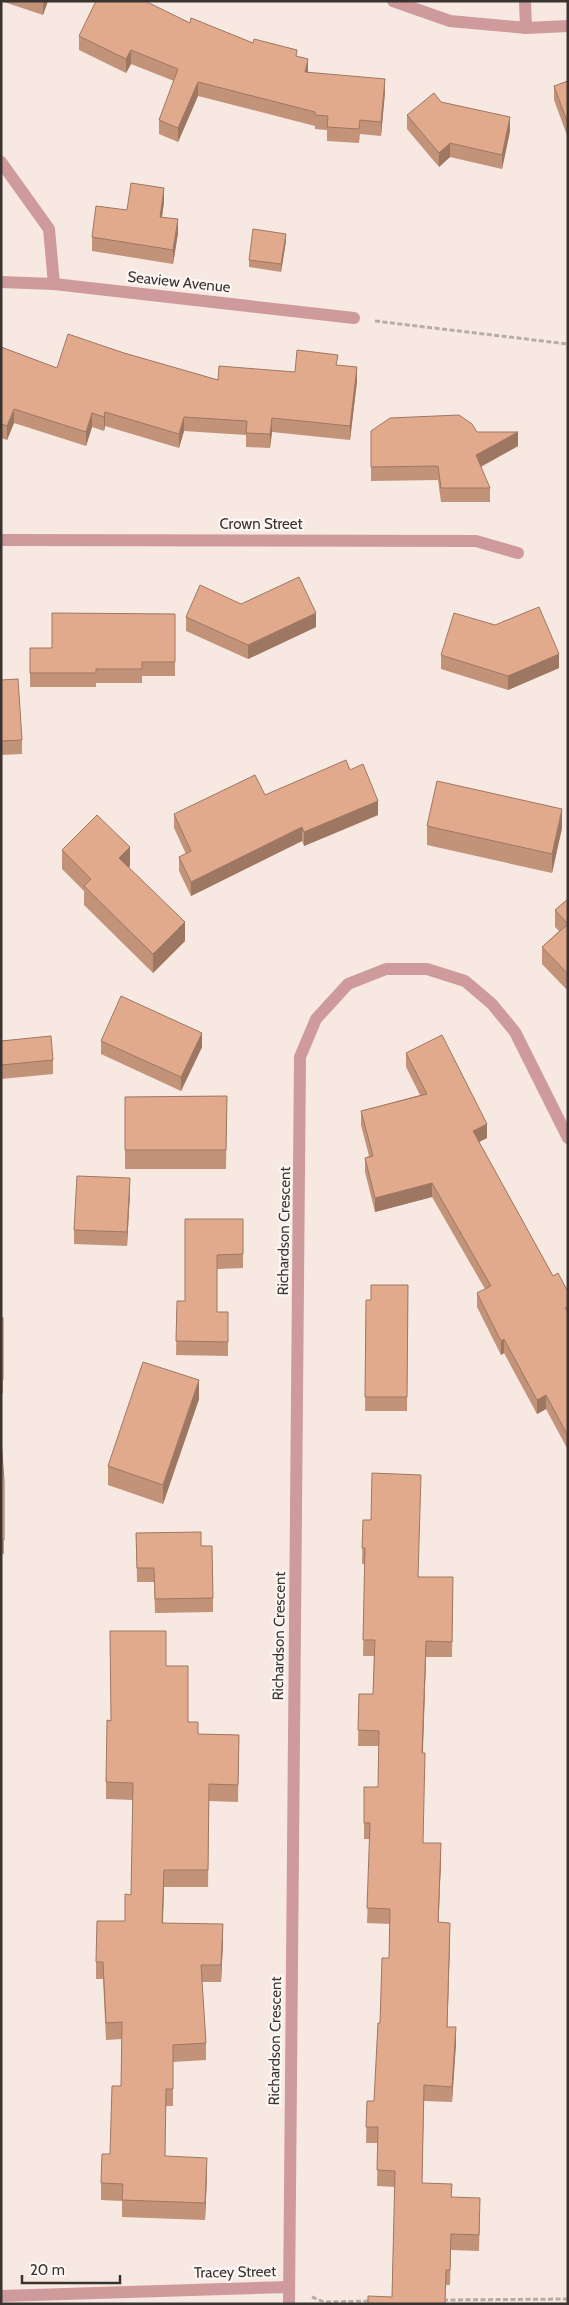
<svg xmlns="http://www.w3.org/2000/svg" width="569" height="2305" viewBox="0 0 569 2305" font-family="Cabin,sans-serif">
<rect width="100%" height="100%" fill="#f7e8e1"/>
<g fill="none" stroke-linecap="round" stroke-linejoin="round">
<g stroke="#b7aca6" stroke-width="3" stroke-dasharray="5 2.5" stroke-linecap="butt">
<path d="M 375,321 L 568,344"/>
<path d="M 312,2297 L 324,2302 L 372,2301"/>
<path d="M 443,2300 L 568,2299"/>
</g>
<path stroke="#ce9a9b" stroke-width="12" d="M 1,162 L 49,229 L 54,284"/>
<g stroke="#ce9a9b" stroke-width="12">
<path d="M 393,1 L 450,21 L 526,28 L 568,26"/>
<path d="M 525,1 L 526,28"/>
<path d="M 1,282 L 54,284 L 354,318"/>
<path d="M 1,540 L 476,541 L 518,553"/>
<path d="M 1,2296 L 289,2287"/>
<path d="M 289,2304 L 300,1057 L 316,1019 L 348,984 L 386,969 L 427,969 L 465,981 L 492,1004 L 515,1032 L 568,1138"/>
</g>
</g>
<g fill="#c29279">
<path d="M 1,1 L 48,1 L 43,15 Z"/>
<path d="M 190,23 L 253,43 L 297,56 L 308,72 L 385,92 L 381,136 L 360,134 L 359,143 L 327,141 L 327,130 L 315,129 L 315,126 L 198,96 L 178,142 L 159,134 L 159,120 L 174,81 L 131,64 L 126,73 L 79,50 L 79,36 Z"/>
<path d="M 568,81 L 568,138 L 554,100 L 554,86 Z"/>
<path d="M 441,102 L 510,131 L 502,169 L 450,157 L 439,167 L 407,129 L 407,115 Z"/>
<path d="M 164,202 L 162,217 L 178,233 L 173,264 L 92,251 L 92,237 L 127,210 Z"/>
<path d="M 286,241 L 281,272 L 249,267 L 249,260 Z"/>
<path d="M 1,347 L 57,368 L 124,353 L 218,380 L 295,372 L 338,365 L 357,381 L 350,440 L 272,432 L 270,448 L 246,447 L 246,435 L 184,431 L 179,448 L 105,426 L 104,431 L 92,427 L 86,446 L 14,423 L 7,440 L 1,438 Z"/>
<path d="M 477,432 L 518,446 L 481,467 L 490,488 L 490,502 L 441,502 L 438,480 L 371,481 L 371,467 Z"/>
<path d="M 241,604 L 316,627 L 248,659 L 186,631 L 186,617 Z"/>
<path d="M 175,614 L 175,676 L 142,676 L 142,683 L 96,683 L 96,687 L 30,687 L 30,673 L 52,648 Z"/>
<path d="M 441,655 L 559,668 L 508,690 L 441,669 Z"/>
<path d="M 1,680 L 22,740 L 22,754 L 1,755 Z"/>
<path d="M 350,770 L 378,815 L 304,846 L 302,841 L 191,896 L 179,871 L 179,857 L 186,854 L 174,828 L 174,814 L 265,795 Z"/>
<path d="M 427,826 L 562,828 L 552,873 L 427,845 Z"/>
<path d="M 62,850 L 130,866 L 129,867 L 185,941 L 153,973 L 84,905 L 84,891 L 62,869 Z"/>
<path d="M 568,899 L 568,991 L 542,964 L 542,947 L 559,931 L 555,927 L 555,910 Z"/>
<path d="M 1,1041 L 53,1060 L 53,1074 L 1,1079 Z"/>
<path d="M 101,1041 L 202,1047 L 181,1091 L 101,1054 Z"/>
<path d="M 406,1053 L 487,1138 L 479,1142 L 553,1276 L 568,1292 L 568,1450 L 546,1409 L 537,1414 L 504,1353 L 501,1355 L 477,1307 L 477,1293 L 485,1289 L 432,1197 L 375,1212 L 365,1172 L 365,1158 L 369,1156 L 361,1125 L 361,1111 L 420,1095 L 406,1067 Z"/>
<path d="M 227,1096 L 226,1169 L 125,1169 L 125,1097 Z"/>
<path d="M 130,1192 L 127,1246 L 74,1244 L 74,1230 Z"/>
<path d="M 185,1219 L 243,1219 L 243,1268 L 217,1269 L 217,1312 L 228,1312 L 228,1356 L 176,1355 L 177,1301 L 185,1301 Z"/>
<path d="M 408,1285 L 407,1411 L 365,1411 L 366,1300 L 371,1300 Z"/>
<rect x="1" y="1318" width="2" height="75"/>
<path d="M 199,1399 L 163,1504 L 108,1485 L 108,1466 Z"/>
<path d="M 1,1439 L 4,1481 L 4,1554 L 1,1554 Z"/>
<path d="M 363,1520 L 419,1577 L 453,1593 L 452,1657 L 426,1657 L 423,1753 L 423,1843 L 441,1859 L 438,1922 L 450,1938 L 447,2027 L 456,2043 L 452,2102 L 424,2101 L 422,2183 L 452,2197 L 480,2213 L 479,2251 L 451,2250 L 450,2285 L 446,2285 L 445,2304 L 368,2304 L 392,2297 L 395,2187 L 377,2186 L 378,2143 L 366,2143 L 367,2101 L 374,2101 L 380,2023 L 389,1958 L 390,1924 L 367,1923 L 370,1839 L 364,1839 L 364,1787 L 378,1787 L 379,1746 L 358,1746 L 359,1694 L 373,1694 L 374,1656 L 363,1656 L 365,1564 L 362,1564 Z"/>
<path d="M 136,1533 L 213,1598 L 213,1612 L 155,1613 L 154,1582 L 137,1582 Z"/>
<path d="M 166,1666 L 188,1722 L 198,1734 L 239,1735 L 238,1802 L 209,1801 L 208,1887 L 164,1887 L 163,1923 L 223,1941 L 221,1982 L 202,1982 L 206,2043 L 206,2060 L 173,2062 L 173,2106 L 166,2106 L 165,2156 L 207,2175 L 205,2220 L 122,2217 L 122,2201 L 101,2200 L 101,2183 L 110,2154 L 121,2086 L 122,2039 L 106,2040 L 103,1979 L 96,1979 L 96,1962 L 125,1921 L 131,1895 L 133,1800 L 106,1799 L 106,1782 L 111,1721 Z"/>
</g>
<g fill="#9e7763">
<path d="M 43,1 L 48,1 L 43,15 Z"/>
<path d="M 131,50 L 131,64 L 126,73 L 126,59 Z"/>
<path d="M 308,59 L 308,73 L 305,72 Z"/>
<path d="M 385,79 L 385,92 L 381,136 L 381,122 Z"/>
<path d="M 198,82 L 198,96 L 178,142 L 178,128 Z"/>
<path d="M 510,117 L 510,131 L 502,169 L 502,155 Z"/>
<path d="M 450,143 L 450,157 L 439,167 L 439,153 Z"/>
<path d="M 164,188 L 164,202 L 160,231 L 160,217 Z"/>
<path d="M 178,219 L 178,233 L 173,264 L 173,250 Z"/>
<path d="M 286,234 L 286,241 L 281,272 L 281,264 Z"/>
<path d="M 357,367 L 357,381 L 350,440 L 350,426 Z"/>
<path d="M 14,409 L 14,423 L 7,440 L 7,426 Z"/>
<path d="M 105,412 L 105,426 L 104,431 L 104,417 Z"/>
<path d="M 92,413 L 92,427 L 86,446 L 86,432 Z"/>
<path d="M 184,417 L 184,431 L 179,448 L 179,434 Z"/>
<path d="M 272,418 L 272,432 L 270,448 L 270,434 Z"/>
<path d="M 518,432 L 518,446 L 476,469 L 476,455 Z"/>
<path d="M 316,613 L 316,627 L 248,659 L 248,645 Z"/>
<path d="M 559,654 L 559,668 L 508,690 L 508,676 Z"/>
<path d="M 378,801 L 378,815 L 304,846 L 304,832 Z"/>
<path d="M 562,809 L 562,828 L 552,873 L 552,854 Z"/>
<path d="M 302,827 L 302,841 L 191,896 L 191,882 Z"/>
<path d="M 130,847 L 130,866 L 119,877 L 119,858 Z"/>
<path d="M 185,922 L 185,941 L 153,973 L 153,954 Z"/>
<path d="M 202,1033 L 202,1047 L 181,1091 L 181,1077 Z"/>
<path d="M 487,1124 L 487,1138 L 473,1145 L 473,1131 Z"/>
<path d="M 130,1178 L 130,1192 L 127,1246 L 127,1232 Z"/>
<path d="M 432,1183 L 432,1197 L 375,1212 L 375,1198 Z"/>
<path d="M 504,1339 L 504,1353 L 501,1355 L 501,1341 Z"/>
<path d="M 199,1380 L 199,1399 L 163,1504 L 163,1485 Z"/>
<path d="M 546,1395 L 546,1409 L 537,1414 L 537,1400 Z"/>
<path d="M 426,1641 L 426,1657 L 422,1769 L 422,1753 Z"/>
<path d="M 441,1843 L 441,1859 L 438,1938 L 438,1922 Z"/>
<path d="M 164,1870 L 164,1887 L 162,1939 L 162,1923 Z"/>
<path d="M 450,1923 L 450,1938 L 447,2042 L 447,2027 Z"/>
<path d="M 223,1924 L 223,1941 L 221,1982 L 221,1965 Z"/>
<path d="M 456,2027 L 456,2043 L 452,2102 L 452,2087 Z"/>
<path d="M 207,2158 L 207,2175 L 205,2220 L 205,2203 Z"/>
</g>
<g fill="#e2aa8d" stroke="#9e7763">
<path d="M 96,1 L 145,1 L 190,23 L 191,18 L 253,43 L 254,39 L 297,50 L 296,56 L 308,59 L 305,72 L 385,79 L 381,122 L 360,120 L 359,129 L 327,127 L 328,116 L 315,115 L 315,112 L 198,82 L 178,128 L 159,120 L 178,69 L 131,50 L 126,59 L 79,36 Z"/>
<path d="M 568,81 L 568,124 L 554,86 Z"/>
<path d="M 434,93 L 441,102 L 510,117 L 502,155 L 450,143 L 439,153 L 407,115 Z"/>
<path d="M 131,183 L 164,188 L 160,217 L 178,219 L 173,250 L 92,237 L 96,206 L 127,210 Z"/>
<path d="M 253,229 L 286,234 L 281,264 L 249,260 Z"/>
<path d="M 68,334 L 124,353 L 218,380 L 219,366 L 295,372 L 297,350 L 338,355 L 336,365 L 357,367 L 350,426 L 272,418 L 270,434 L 246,433 L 247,421 L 184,417 L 179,434 L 105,412 L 104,417 L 92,413 L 86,432 L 14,409 L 7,426 L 1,424 L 1,347 L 57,368 Z"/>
<path d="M 459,415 L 472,424 L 477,432 L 518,432 L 476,455 L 490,488 L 441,488 L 438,466 L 371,467 L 371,431 L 390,418 Z"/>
<path d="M 299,577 L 316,613 L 248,645 L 186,617 L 200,585 L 241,604 Z"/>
<path d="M 539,607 L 559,654 L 508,676 L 441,655 L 454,613 L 495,625 Z"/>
<path d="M 52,613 L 175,614 L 175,662 L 142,662 L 142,669 L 96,669 L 96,673 L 30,673 L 30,648 L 52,648 Z"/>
<path d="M 18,679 L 22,740 L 1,741 L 1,680 Z"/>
<path d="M 346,760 L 350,770 L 363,764 L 378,801 L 304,832 L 302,827 L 191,882 L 179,857 L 191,851 L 174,814 L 255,775 L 265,795 Z"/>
<path d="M 437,781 L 562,809 L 552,854 L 427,826 Z"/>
<path d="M 97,815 L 130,847 L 119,858 L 185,922 L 153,954 L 84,886 L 91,879 L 62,850 Z"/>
<path d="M 568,899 L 568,974 L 542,947 L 568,924 L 555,910 Z"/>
<path d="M 121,996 L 202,1033 L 181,1077 L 101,1041 Z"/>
<path d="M 442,1035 L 487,1124 L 473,1131 L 553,1276 L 558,1273 L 568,1292 L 568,1306 L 565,1308 L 568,1312 L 568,1436 L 546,1395 L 537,1400 L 504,1339 L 501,1341 L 477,1293 L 491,1286 L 432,1183 L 375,1198 L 365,1158 L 373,1156 L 361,1111 L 427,1094 L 406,1053 Z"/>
<path d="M 51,1036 L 53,1060 L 1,1065 L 1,1041 Z"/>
<path d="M 227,1096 L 226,1150 L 125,1150 L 125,1097 Z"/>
<path d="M 77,1176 L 130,1178 L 127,1232 L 74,1230 Z"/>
<path d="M 185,1219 L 243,1219 L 243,1254 L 217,1255 L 217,1312 L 228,1312 L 228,1342 L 176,1341 L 177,1301 L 185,1301 Z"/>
<path d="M 371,1285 L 408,1285 L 407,1397 L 365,1397 L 366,1300 L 371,1300 Z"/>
<rect x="1" y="1318" width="2" height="61"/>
<path d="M 143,1362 L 199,1380 L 163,1485 L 108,1466 Z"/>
<path d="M 1,1439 L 4,1481 L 4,1540 L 1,1540 Z"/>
<path d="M 372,1473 L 421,1475 L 418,1577 L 453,1577 L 452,1642 L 426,1641 L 422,1753 L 425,1753 L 423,1843 L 441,1843 L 438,1922 L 450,1923 L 447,2027 L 456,2027 L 452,2087 L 424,2085 L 422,2183 L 452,2184 L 451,2197 L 480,2198 L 479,2235 L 451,2234 L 450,2270 L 446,2270 L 445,2304 L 368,2304 L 368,2296 L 392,2297 L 395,2171 L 377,2170 L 378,2127 L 366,2127 L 367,2101 L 374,2101 L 378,2023 L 380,2023 L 382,1958 L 389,1958 L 390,1909 L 367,1908 L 370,1823 L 364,1823 L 364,1787 L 378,1787 L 379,1731 L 358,1730 L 359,1694 L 373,1694 L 375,1640 L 363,1640 L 365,1548 L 362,1548 L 363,1520 L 371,1520 Z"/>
<path d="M 201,1532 L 201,1546 L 212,1546 L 213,1598 L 155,1599 L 154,1568 L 137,1568 L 136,1533 Z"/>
<path d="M 110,1631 L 166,1631 L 166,1666 L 188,1666 L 188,1722 L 198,1722 L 198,1734 L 239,1735 L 238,1785 L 209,1784 L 208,1870 L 164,1870 L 162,1923 L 223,1924 L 221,1965 L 201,1965 L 206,2043 L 173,2045 L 173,2089 L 166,2089 L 165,2156 L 207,2158 L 205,2203 L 122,2200 L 123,2184 L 101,2183 L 102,2154 L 110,2154 L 112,2086 L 121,2086 L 122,2022 L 106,2023 L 103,1962 L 96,1962 L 97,1921 L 125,1921 L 125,1894 L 131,1895 L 133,1783 L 106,1782 L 107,1720 L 111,1721 Z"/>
</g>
<g text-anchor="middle" stroke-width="4.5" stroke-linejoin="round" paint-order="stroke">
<g font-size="15" fill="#393431" stroke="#fdf7f4">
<text transform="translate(179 282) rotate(6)" y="5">Seaview Avenue</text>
<text x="261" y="529">Crown Street</text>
<text transform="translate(284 1231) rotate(-89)" y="5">Richardson Crescent</text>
<text transform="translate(279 1636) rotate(-89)" y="5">Richardson Crescent</text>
<text transform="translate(275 2041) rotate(-89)" y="5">Richardson Crescent</text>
<text transform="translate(235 2272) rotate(-1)" y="5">Tracey Street</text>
</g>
</g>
<rect width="569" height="2305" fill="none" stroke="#393431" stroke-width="5"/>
<path d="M22 2275v8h98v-8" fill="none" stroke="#393431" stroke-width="2.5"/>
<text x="30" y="2275" font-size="15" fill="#393431" stroke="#fdf7f4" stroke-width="4" paint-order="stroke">20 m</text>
</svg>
